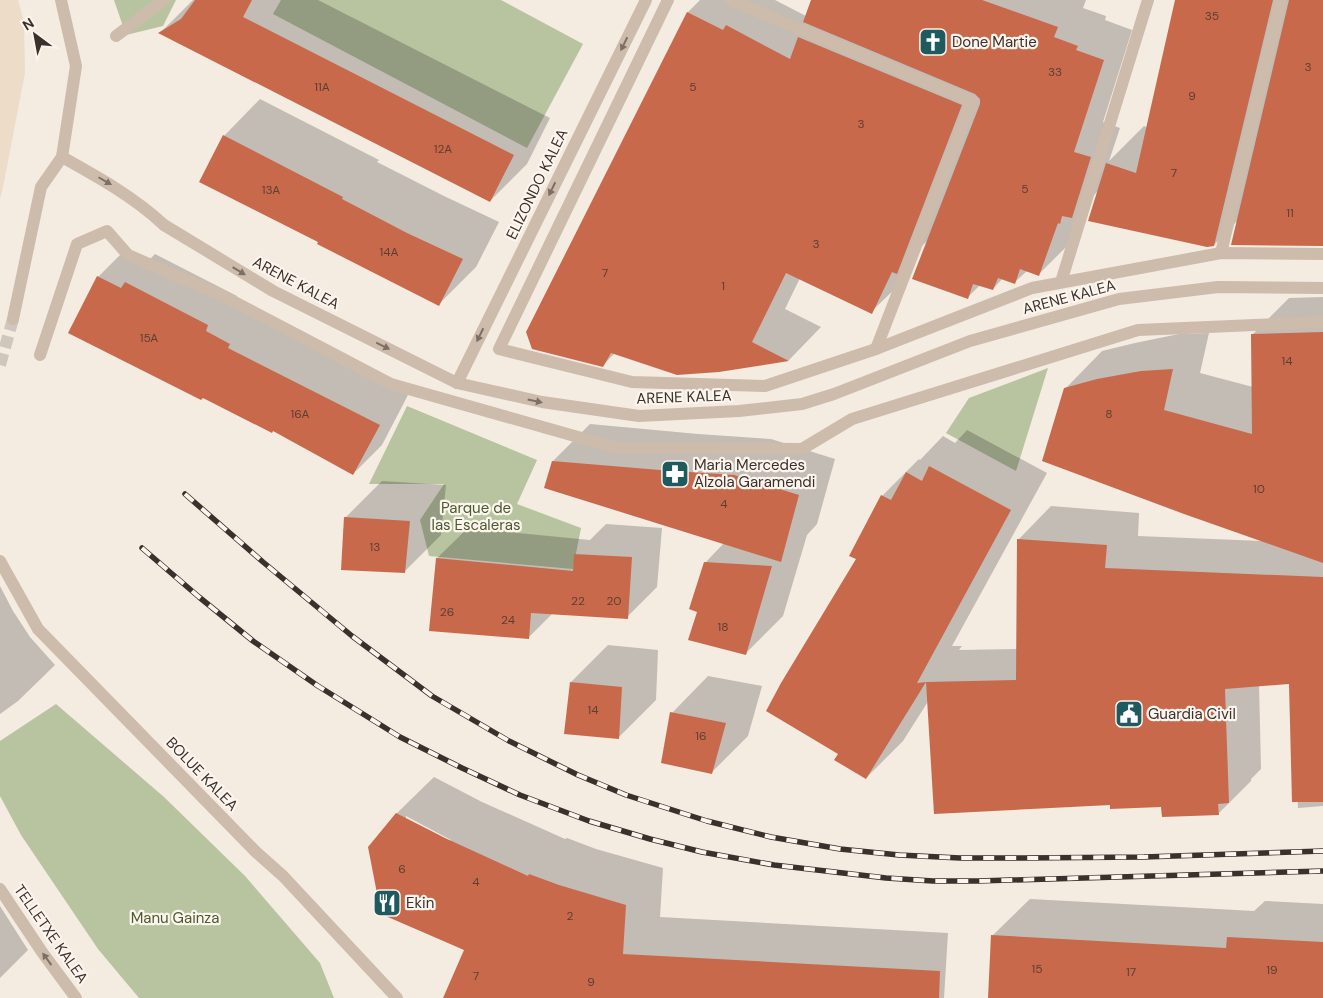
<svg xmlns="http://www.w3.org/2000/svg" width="1323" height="998" viewBox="0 0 1323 998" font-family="'DM Sans',sans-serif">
<rect width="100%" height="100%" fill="#f4ebe1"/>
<g fill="#b8c4a0">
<path d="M 114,0 L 176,0 L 163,26 L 126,35 Z"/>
<path d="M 281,0 L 501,0 L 583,44 L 527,148 L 273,14 Z"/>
<path d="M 1048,368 L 1016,471 L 946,433 L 969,398 Z"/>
<path d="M 407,406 L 537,460 L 517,504 L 581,528 L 573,569 L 429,556 L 420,520 L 444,484 L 369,484 Z"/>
<path d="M 56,704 L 164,797 L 245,876 L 320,963 L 334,998 L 139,998 L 98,949 L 21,835 L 0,796 L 0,741 Z"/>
</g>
<path fill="#ecdcc8" d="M 0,0 L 18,0 L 24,22 L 25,73 L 3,187 L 0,199 Z"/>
<g fill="#0003" fill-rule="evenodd">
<path d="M 193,0 L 318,0 L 550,118 L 527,164 L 490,201 L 160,33 Z"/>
<path d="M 700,0 L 775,0 L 806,16 L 812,0 L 1086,0 L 1083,8 L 1106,16 L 1105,20 L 1132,30 L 1103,122 L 1120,128 L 1109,161 L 1144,126 L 1148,128 L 1177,0 L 1323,0 L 1323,244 L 1238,220 L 1214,245 L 1100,189 L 1082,207 L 1068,245 L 1038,275 L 1027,271 L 1015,282 L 1003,278 L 993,289 L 980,285 L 968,297 L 928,240 L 919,249 L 905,279 L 871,312 L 800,278 L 785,309 L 821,327 L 789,360 L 719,371 L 615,353 L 603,365 L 528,332 L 688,12 Z"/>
<path d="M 260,99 L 379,160 L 377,162 L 444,196 L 499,222 L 476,267 L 439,304 L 319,241 L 224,136 Z"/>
<path d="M 127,248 L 150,259 L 155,254 L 237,296 L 234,302 L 256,318 L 408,395 L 382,445 L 353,474 L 98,277 Z"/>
<path d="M 1323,297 L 1323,806 L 1298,808 L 1290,683 L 1259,685 L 1261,769 L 1251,779 L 1251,781 L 1218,814 L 1162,806 L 1111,804 L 929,700 L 903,741 L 866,778 L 840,754 L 857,559 L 882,496 L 919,459 L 920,460 L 943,436 L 955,443 L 967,430 L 1047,473 L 952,646 L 962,646 L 959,650 L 1017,649 L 1019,539 L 1051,506 L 1139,513 L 1138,536 L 1262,541 L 1065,389 L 1102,351 L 1135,343 L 1179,334 L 1209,333 L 1200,373 L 1253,387 L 1252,335 L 1289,298 Z"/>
<path d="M 590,424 L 698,434 L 771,439 L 835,459 L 817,524 L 807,535 L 783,616 L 746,653 L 698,611 L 705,563 L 724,543 L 553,461 Z"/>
<path d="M 382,481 L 446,485 L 441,535 L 404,572 L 345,518 Z"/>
<path d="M 606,524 L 662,528 L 657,587 L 627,617 L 553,613 L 528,638 L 437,558 L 468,528 L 590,540 Z"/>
<path d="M 0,586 L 13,611 L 30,637 L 55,665 L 18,701 L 0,714 Z"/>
<path d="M 608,645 L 658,650 L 656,700 L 619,737 L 571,682 Z"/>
<path d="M 708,676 L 762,686 L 748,736 L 711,773 L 672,713 Z"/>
<path d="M 434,777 L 482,802 L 565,839 L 567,838 L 596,849 L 663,868 L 660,917 L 948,933 L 944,998 L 453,998 L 465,950 L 369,848 L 397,813 ZM 406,816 L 451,840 L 450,842 L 406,819 Z"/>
<path d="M 1030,899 L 1254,911 L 1265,901 L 1323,904 L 1323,998 L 990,998 L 993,935 Z"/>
<path d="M 0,906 L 28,950 L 0,978 Z"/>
</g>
<g fill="#c8694b">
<path d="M 195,0 L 252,0 L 243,17 L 514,155 L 490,202 L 158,33 L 181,19 Z"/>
<path d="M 811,0 L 982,0 L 1058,27 L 1054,37 L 1078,46 L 1076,50 L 1104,60 L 1074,152 L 1091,157 L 1072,218 L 1062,216 L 1060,224 L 1058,223 L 1039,276 L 1020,269 L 1015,284 L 998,278 L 993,290 L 973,284 L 968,299 L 912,279 L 980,104 L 980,99 L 975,94 L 803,22 Z"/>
<path d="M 1175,0 L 1273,0 L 1214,246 L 1207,247 L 1088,221 L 1106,163 L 1136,173 Z"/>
<path d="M 1289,0 L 1323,0 L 1323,246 L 1231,245 Z"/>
<path d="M 687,12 L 723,30 L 726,25 L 790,59 L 798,37 L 962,105 L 897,274 L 892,272 L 872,314 L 786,273 L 752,342 L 789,361 L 719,372 L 677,375 L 611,353 L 603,367 L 532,349 L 526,332 Z"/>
<path d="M 223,135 L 343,197 L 342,199 L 407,233 L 463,259 L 439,306 L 317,244 L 318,242 L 199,182 Z"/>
<path d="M 97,276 L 121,288 L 125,282 L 208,325 L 206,331 L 230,344 L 228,348 L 380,425 L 353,475 L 273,431 L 272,433 L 203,398 L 201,400 L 68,333 Z"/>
<path d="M 1323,332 L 1323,563 L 1184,514 L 1042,461 L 1064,388 L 1097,379 L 1141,371 L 1173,369 L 1164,410 L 1252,434 L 1251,334 Z"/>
<path d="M 552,461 L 660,470 L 734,475 L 799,495 L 781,562 L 544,488 Z"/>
<path d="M 929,466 L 1011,510 L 917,683 L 926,682 L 866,779 L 834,760 L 838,754 L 766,711 L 781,683 L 856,559 L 849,556 L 881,495 L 891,500 L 906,472 L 922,481 Z"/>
<path d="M 344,517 L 410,521 L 405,573 L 341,570 Z"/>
<path d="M 1017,539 L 1107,545 L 1105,568 L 1323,577 L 1323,802 L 1292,802 L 1289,684 L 1225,689 L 1229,803 L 1218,804 L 1219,815 L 1162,817 L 1161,807 L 1110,809 L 1110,805 L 934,814 L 926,682 L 1016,680 Z"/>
<path d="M 574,554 L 632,557 L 628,619 L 531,613 L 529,639 L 429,631 L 436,558 L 573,571 Z"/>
<path d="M 704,562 L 772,566 L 746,655 L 688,640 L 697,612 L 689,609 Z"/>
<path d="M 570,682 L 622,687 L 619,739 L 564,734 Z"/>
<path d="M 670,712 L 726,723 L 712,774 L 661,763 Z"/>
<path d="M 396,813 L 445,838 L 528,876 L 529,874 L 559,885 L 626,905 L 623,954 L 940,971 L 939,998 L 443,998 L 464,950 L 381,914 L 368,847 Z"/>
<path d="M 991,935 L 1226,948 L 1227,937 L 1323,942 L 1323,998 L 988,998 Z"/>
</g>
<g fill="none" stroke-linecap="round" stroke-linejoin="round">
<path stroke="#cfc6bd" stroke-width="12" stroke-dasharray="12 6" stroke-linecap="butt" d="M 0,365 L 13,319"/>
<g stroke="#cdbbac" stroke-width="12">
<path d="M 668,0 L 499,349 L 632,382 L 765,386 L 876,349 L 1032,288 L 1221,253 L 1323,254"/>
<path d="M 730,0 L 972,101 L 876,349"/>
<path d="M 116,36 L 164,0"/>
<path d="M 62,157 C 98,177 134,197 164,225 L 273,291 L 457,383 L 542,402 L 639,416 L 739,411 L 802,404 L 834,394 L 970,341 L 1119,299 L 1218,287 L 1323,288"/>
<path d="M 1221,253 L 1281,0"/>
<path d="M 1061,282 L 1148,0"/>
<path d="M 13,319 L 41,187 L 62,157 L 76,66 L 61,0"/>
<path d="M 40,355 L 77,244 L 107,231 L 128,255 L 225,297 L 391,384 L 617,448 L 802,449 L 852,419 L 1138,330 L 1323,322"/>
<path d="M 457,383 L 646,0"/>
<path d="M 0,561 L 38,629 L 256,852 L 283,876 L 397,998"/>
<path d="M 0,889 L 42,952 L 76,998"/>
</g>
<defs>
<g id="rail">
<path d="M 185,494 L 263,562 L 352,636 L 432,696 L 509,741 L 578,775 L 626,795 L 707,821 L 771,837 L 840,849 L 899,855 L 960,858 L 1024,858 L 1144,857 L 1323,851"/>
<path d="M 142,548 L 199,597 L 253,641 L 318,686 L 400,737 L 462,768 L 520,795 L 589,821 L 650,839 L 702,852 L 774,865 L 886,878 L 933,881 L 978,881 L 1323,871"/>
</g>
</defs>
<use href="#rail" stroke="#3b302b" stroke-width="5.5"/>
<use href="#rail" stroke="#fbf5ee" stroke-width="4" stroke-dasharray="11" stroke-linecap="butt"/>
</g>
<defs><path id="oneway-solid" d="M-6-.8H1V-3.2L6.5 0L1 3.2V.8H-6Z" transform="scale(1.25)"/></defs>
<g fill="#7d6f65">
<use href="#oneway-solid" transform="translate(624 44) rotate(116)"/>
<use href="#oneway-solid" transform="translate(105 181) rotate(30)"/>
<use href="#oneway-solid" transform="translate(552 189) rotate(116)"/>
<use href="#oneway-solid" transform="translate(239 271) rotate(31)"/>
<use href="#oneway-solid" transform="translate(480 335) rotate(116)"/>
<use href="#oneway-solid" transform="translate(383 346) rotate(26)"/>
<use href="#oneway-solid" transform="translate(535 401) rotate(12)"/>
<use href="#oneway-solid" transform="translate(47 959) rotate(-126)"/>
</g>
<defs>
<symbol id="church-square" viewBox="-11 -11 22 22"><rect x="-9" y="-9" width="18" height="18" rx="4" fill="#1f5a5e" stroke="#fbf5ee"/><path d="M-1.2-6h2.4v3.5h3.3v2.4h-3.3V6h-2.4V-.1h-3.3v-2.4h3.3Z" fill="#fff"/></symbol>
<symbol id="pharmacy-square" viewBox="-11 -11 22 22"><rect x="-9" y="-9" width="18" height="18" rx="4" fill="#1f5a5e" stroke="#fbf5ee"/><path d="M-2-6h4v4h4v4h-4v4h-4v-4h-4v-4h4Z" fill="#fff"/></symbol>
<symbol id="civic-square" viewBox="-11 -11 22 22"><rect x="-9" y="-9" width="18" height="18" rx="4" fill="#1f5a5e" stroke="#fbf5ee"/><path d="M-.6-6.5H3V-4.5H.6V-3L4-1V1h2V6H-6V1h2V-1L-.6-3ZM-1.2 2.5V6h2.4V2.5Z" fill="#fff"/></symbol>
<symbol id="restaurant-square" viewBox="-11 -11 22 22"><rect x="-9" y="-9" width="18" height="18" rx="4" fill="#1f5a5e" stroke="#fbf5ee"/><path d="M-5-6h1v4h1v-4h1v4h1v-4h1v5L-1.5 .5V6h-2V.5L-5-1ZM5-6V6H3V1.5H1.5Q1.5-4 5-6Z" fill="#fff"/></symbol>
</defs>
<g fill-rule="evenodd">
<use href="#church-square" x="917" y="26" width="32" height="32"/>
<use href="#pharmacy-square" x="659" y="458" width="32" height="32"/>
<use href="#civic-square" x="1113" y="698" width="32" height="32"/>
<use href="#restaurant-square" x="371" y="887" width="32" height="32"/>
</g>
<g text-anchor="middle" stroke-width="4.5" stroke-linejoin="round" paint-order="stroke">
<g font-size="12" fill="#5e3e33">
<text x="1212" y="20">35</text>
<text x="1308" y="71">3</text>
<text x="1055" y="76">33</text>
<text x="322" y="91">11A</text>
<text x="693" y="91">5</text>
<text x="1192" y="100">9</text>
<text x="861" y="128">3</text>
<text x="443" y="153">12A</text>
<text x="1174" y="177">7</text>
<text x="1025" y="193">5</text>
<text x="271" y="194">13A</text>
<text x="1290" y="217">11</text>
<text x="816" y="248">3</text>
<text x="389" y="256">14A</text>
<text x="605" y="277">7</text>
<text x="723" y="290">1</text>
<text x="149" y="342">15A</text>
<text x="1287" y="365">14</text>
<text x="300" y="418">16A</text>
<text x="1109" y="418">8</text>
<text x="1259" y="493">10</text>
<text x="724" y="508">4</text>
<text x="375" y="551">13</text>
<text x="578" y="605">22</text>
<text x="614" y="605">20</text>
<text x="447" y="616">26</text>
<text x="508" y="624">24</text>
<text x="723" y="631">18</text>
<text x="593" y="714">14</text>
<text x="701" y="740">16</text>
<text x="402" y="873">6</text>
<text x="476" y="886">4</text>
<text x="570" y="920">2</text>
<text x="1037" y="973">15</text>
<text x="1272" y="974">19</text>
<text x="1131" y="976">17</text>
<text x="476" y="980">7</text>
<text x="591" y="986">9</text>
</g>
<g font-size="15" fill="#3b302b" stroke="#fbf5ee" text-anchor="start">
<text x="952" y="47">Done Martie</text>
<text x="694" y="470">Maria Mercedes<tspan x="694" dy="17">Alzola Garamendi</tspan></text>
<text x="1148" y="719">Guardia Civil</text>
<text x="406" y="908">Ekin</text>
</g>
<g font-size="15" fill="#3b302b" stroke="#fbf5ee">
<text transform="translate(537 184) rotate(-64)" y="5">ELIZONDO KALEA</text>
<text transform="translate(296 283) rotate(28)" y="5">ARENE KALEA</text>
<text transform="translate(1069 297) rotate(-15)" y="5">ARENE KALEA</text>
<text transform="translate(684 397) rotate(-2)" y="5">ARENE KALEA</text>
<text transform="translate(202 774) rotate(46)" y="5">BOLUE KALEA</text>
<text transform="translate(51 934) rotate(55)" y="5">TELLETXE KALEA</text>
</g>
<g font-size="15" fill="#4a5a2e" stroke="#fbf5ee">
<text x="476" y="513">Parque de<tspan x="476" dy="17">las Escaleras</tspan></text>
<text x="175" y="923">Manu Gainza</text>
</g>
</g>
<g transform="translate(35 35) rotate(328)" stroke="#fbf5ee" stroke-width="4" paint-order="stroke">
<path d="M0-4L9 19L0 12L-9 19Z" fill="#3b302b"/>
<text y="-8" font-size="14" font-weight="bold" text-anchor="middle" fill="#3b302b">N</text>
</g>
</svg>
